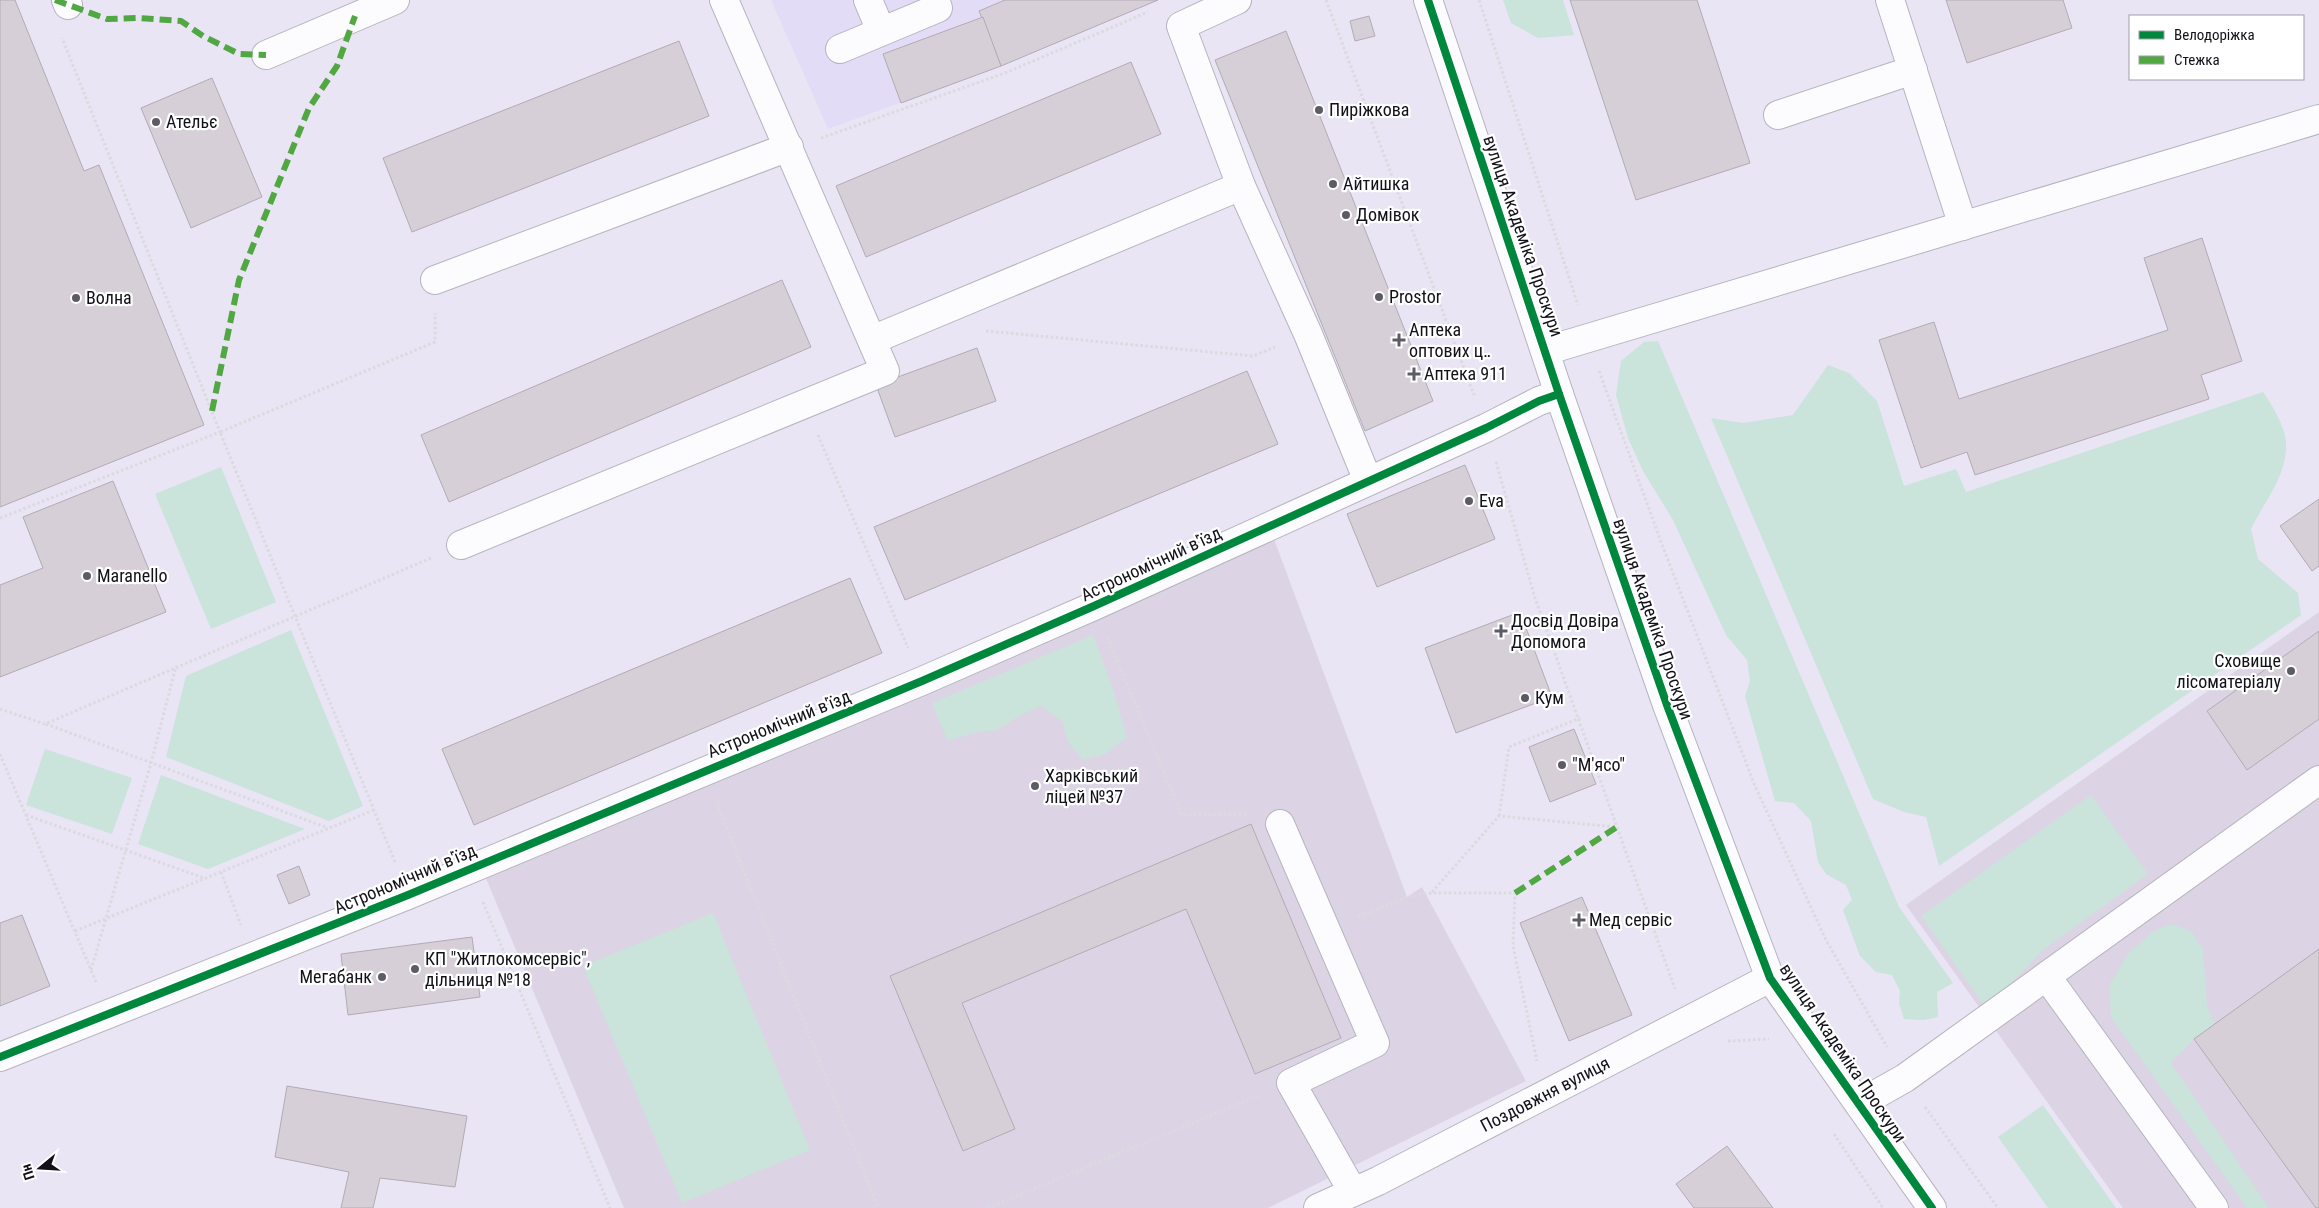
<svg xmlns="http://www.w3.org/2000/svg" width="2319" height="1208" viewBox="0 0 2319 1208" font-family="'Roboto Condensed',sans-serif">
<rect width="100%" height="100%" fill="#e9e5f4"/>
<path fill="#e3dcf6" d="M 771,0 L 1158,0 L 1001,66 L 828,129 Z"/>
<g fill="#dcd4e5">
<path d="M 1274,539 L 1407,897 L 1422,887 L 1526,1081 L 1268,1208 L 624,1208 L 485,876 L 924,696 Z"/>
<path d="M 2319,612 L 2319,1208 L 2123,1208 L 1906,905 Z"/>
</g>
<g fill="#cae3db">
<path d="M 1503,0 L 1563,0 L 1574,35 L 1538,38 L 1511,23 Z"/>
<path d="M 1658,341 L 1899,907 L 1953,983 L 1937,992 L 1938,1017 L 1924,1020 L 1904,1019 L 1899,1003 L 1900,991 L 1892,975 L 1876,972 L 1860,956 L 1843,910 L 1852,900 L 1846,885 L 1826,874 L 1818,862 L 1811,821 L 1794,803 L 1775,801 L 1745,696 L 1750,681 L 1747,660 L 1726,635 L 1673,520 L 1643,471 L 1628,438 L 1616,395 L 1621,361 L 1644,342 Z"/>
<path d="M 1828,365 L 1849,373 L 1877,401 L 1904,486 L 1956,469 L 1966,492 L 2263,392 C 2272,405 2286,428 2286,444 C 2287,476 2264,502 2251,529 L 2258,559 L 2298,593 L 2301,615 L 1939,866 L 1926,817 L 1904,812 L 1873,799 L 1711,418 L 1743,423 L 1793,415 Z"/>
<path d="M 221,467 L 276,602 L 211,629 L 155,494 Z"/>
<path d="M 291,630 L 363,806 L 329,821 L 166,757 L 186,676 Z"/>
<path d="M 1093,635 L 1112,685 L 1127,737 L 1105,754 L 1083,760 L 1068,742 L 1063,722 L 1041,706 L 1019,716 L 997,730 L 973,733 L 948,741 L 932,703 Z"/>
<path d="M 45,749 L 132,778 L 112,834 L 26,805 Z"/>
<path d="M 161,775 L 305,829 L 208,869 L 138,844 Z"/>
<path d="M 2091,795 L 2148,874 L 2043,950 L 1986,1008 L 1921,916 Z"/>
<path d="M 713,913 L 810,1150 L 682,1203 L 583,966 Z"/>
<path d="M 2171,924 L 2191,931 L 2203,949 L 2207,1006 L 2217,1029 L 2194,1039 L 2171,1063 L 2269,1208 L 2247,1208 L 2111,1017 L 2109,985 L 2128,954 L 2152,932 Z"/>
<path d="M 2043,1105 L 2116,1208 L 2048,1208 L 1998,1137 Z"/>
</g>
<g fill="#d7cfd8" stroke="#b2abb4">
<path d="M 0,0 L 15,0 L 84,171 L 99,165 L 204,425 L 0,507 Z"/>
<path d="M 1005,0 L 1158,0 L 1001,66 L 979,11 Z"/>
<path d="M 1570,0 L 1697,0 L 1750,163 L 1636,200 Z"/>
<path d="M 1946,0 L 2063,0 L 2072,28 L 1967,63 Z"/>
<path d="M 1369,16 L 1375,36 L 1355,41 L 1350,21 Z"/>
<path d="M 983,17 L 1001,66 L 901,103 L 883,54 Z"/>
<path d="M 1286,31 L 1433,401 L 1365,431 L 1215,60 Z"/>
<path d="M 679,41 L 709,116 L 412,232 L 383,158 Z"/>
<path d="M 1131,62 L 1161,134 L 866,257 L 836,186 Z"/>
<path d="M 212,78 L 262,197 L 191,228 L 141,108 Z"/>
<path d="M 2202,238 L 2242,361 L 2201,375 L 2209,399 L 1975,475 L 1967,452 L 1921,468 L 1879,340 L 1934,322 L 1959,399 L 2168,330 L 2144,258 Z"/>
<path d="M 782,280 L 811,347 L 449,502 L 421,435 Z"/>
<path d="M 977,348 L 996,401 L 895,437 L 876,385 Z"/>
<path d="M 1247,371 L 1278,444 L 905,600 L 874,527 Z"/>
<path d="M 1465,465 L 1495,539 L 1377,587 L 1347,514 Z"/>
<path d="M 113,481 L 166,612 L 0,677 L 0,585 L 43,568 L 23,517 Z"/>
<path d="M 2319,499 L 2319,566 L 2312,571 L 2280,526 Z"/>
<path d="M 850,578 L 882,653 L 474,825 L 442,749 Z"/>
<path d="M 1520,612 L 1552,697 L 1456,733 L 1425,648 Z"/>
<path d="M 2319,631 L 2319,719 L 2247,770 L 2207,711 Z"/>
<path d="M 1574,729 L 1596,784 L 1550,802 L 1529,747 Z"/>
<path d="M 1251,824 L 1341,1038 L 1255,1074 L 1186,909 L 962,1003 L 1015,1129 L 963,1151 L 890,976 Z"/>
<path d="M 299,866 L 310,895 L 289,904 L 277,875 Z"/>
<path d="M 1582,897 L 1632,1015 L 1569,1041 L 1520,923 Z"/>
<path d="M 22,915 L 50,986 L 0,1006 L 0,923 Z"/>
<path d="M 472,937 L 480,997 L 348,1015 L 341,954 Z"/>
<path d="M 2319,949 L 2319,1208 L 2316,1208 L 2194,1039 Z"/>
<path d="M 287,1086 L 467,1116 L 455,1187 L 380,1178 L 373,1208 L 341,1208 L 349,1172 L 275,1157 Z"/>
<path d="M 1727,1146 L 1773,1208 L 1694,1208 L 1676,1184 Z"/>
</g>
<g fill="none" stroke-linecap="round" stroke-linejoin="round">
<defs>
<g id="minor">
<path d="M 66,0 L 68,5"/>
<path d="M 868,0 L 881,31"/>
<path d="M 1237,0 L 1181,26 L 1241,186 L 1308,334 L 1368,481"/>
<path d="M 1428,0 L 1559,394 L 1667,705 L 1770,978 L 1932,1208"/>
<path d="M 1890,0 L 1963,226"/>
<path d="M 840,49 L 938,8 L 935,0"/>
<path d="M 266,55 L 395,0"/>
<path d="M 1778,115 L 1913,70"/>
<path d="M 435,280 L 789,147"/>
<path d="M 872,340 L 1241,186"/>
<path d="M 1545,351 L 2319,119"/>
<path d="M 461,545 L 885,371 L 724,0"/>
<path d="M 1280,824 L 1375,1043 L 1291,1083 L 1353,1192"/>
<path d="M 2047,977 L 2214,1208"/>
<path d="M 0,1057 L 408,895 L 922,681 L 1094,606 L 1486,428 L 1539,401 L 1559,394"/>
<path d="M 1859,1104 L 1905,1078 L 2319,780"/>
<path id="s1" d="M 1318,1208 L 1378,1181 L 1770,978"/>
</g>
</defs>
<use href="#minor" stroke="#b6b4bf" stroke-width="30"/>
<g stroke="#dbdade" stroke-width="3" stroke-dasharray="2.5 2.5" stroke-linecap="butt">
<path d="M 1326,0 L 1474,395"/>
<path d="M 1479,0 L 1578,305"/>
<path d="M 821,138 L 1005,73 L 1148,12"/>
<path d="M 986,331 L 1253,356 L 1275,347"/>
<path d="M 1599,371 L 1661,542 L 1755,786 L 1826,940 L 1887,1047"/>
<path d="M 818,435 L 908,648"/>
<path d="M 1496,462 L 1535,598 L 1675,989"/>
<path d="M 0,518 L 220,432 L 62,38"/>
<path d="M 1107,637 L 1182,815 L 1247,814"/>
<path d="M 0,709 L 45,724 L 431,558"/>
<path d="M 46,724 L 328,828"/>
<path d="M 0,754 L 96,982"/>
<path d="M 717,804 L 878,1208"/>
<path d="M 26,815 L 204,878"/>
<path d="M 1499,816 L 1509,747 L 1580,718"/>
<path d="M 395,862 L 220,432 L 435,342 L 435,313"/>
<path d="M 221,872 L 241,925"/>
<path d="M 1432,892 L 1499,816 L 1617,827"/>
<path d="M 483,902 L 610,1208"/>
<path d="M 1358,917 L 1407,897 L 1432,893 L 1515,893 L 1513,946 L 1537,1061"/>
<path d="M 75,931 L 374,810"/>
<path d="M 91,970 L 151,763 L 176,666"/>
<path d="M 1728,1041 L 1769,1039"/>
<path d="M 1925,1107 L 1998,1208"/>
<path d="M 1834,1134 L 1883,1208"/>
<path d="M 988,1208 L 1260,1095"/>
</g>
<use href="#minor" stroke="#fcfbfd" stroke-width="28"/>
<g stroke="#51a842" stroke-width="6" stroke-dasharray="12 6" stroke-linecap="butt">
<path d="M 55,0 L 107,19 L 139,18 L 181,21 L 203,36 L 239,54 L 266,55"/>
<path d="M 212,411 L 239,280 L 309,108 L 337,66 L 355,16"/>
<path d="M 1515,893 L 1617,827"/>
</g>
<defs>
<g id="cycleway">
<path d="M 1428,0 L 1559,394 L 1667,705 L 1770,978 L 1932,1208"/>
<path d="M 0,1057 L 408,895 L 922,681 L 1094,606 L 1486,428 L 1539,401 L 1559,394"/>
</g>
</defs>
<use href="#cycleway" stroke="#fff" stroke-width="11"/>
<use href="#cycleway" stroke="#00873e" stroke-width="8"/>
</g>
<g fill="#5d5b66" stroke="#fff" stroke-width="2">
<circle cx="1319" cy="110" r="5"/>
<circle cx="156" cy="122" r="5"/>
<circle cx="1333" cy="184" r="5"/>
<circle cx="1346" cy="215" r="5"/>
<circle cx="1379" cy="297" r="5"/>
<circle cx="76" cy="298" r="5"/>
<path d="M1396.5 332.5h5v5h5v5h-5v5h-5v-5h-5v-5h5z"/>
<path d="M1411.5 366.5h5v5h5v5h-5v5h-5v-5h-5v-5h5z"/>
<circle cx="1469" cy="501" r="5"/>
<circle cx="87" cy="576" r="5"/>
<path d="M1498.5 623.5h5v5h5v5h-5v5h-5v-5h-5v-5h5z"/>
<circle cx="2291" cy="671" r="5"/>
<circle cx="1525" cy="698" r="5"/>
<circle cx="1562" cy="765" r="5"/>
<circle cx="1035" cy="786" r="5"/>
<path d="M1576.5 912.5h5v5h5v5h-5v5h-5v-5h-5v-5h5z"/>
<circle cx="415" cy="969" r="5"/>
<circle cx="382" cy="977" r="5"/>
</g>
<g text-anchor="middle" stroke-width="4.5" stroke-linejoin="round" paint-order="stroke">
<g font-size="18" fill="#121019" stroke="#fff" text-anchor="start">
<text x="1329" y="116">Пиріжкова</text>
<text x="166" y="128">Ательє</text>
<text x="1343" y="190">Айтишка</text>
<text x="1356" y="221">Домівок</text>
<text x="1389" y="303">Prostor</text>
<text x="86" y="304">Волна</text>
<text x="1409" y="336">Аптека<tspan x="1409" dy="21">оптових ц‥</tspan></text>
<text x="1424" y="380">Аптека 911</text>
<text x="1479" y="507">Eva</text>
<text x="97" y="582">Maranello</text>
<text x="1511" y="627">Досвід Довіра<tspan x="1511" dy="21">Допомога</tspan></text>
<text x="2281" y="667" text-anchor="end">Сховище<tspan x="2281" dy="21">лісоматеріалу</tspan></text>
<text x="1535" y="704">Кум</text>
<text x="1572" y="771">"М'ясо"</text>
<text x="1045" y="782">Харківський<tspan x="1045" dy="21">ліцей №37</tspan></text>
<text x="1589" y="926">Мед сервіс</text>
<text x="425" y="965">КП "Житлокомсервіс",<tspan x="425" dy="21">дільниця №18</tspan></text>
<text x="372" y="983" text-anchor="end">Мегабанк</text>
</g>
<g font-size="18" fill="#121019" stroke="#fff">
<text transform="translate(1523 236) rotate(71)" y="6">вулиця Академіка Проскури</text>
<text transform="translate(1151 564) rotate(-25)" y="6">Астрономічний в'їзд</text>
<text transform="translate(1653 619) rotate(71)" y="6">вулиця Академіка Проскури</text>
<text transform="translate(779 724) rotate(-22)" y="6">Астрономічний в'їзд</text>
<text transform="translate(405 879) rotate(-23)" y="6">Астрономічний в'їзд</text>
<text transform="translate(1843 1053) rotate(56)" y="6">вулиця Академіка Проскури</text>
<text dy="6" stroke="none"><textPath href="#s1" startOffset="254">Поздовжня вулиця</textPath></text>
</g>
</g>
<rect x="2129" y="15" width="175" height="65" fill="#ffffff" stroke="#a09fa3"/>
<rect x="2139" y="31" width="25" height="8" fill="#00873e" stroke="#a09fa3"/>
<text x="2174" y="40" font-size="15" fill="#121019">Велодоріжка</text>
<rect x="2139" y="56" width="25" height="8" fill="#51a842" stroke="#a09fa3"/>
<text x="2174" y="65" font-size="15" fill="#121019">Стежка</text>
<g transform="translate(40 1168) rotate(252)" stroke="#ffffff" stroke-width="4" paint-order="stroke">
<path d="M0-4L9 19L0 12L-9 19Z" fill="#121019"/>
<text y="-8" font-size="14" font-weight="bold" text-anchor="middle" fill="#121019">Пн</text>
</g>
</svg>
